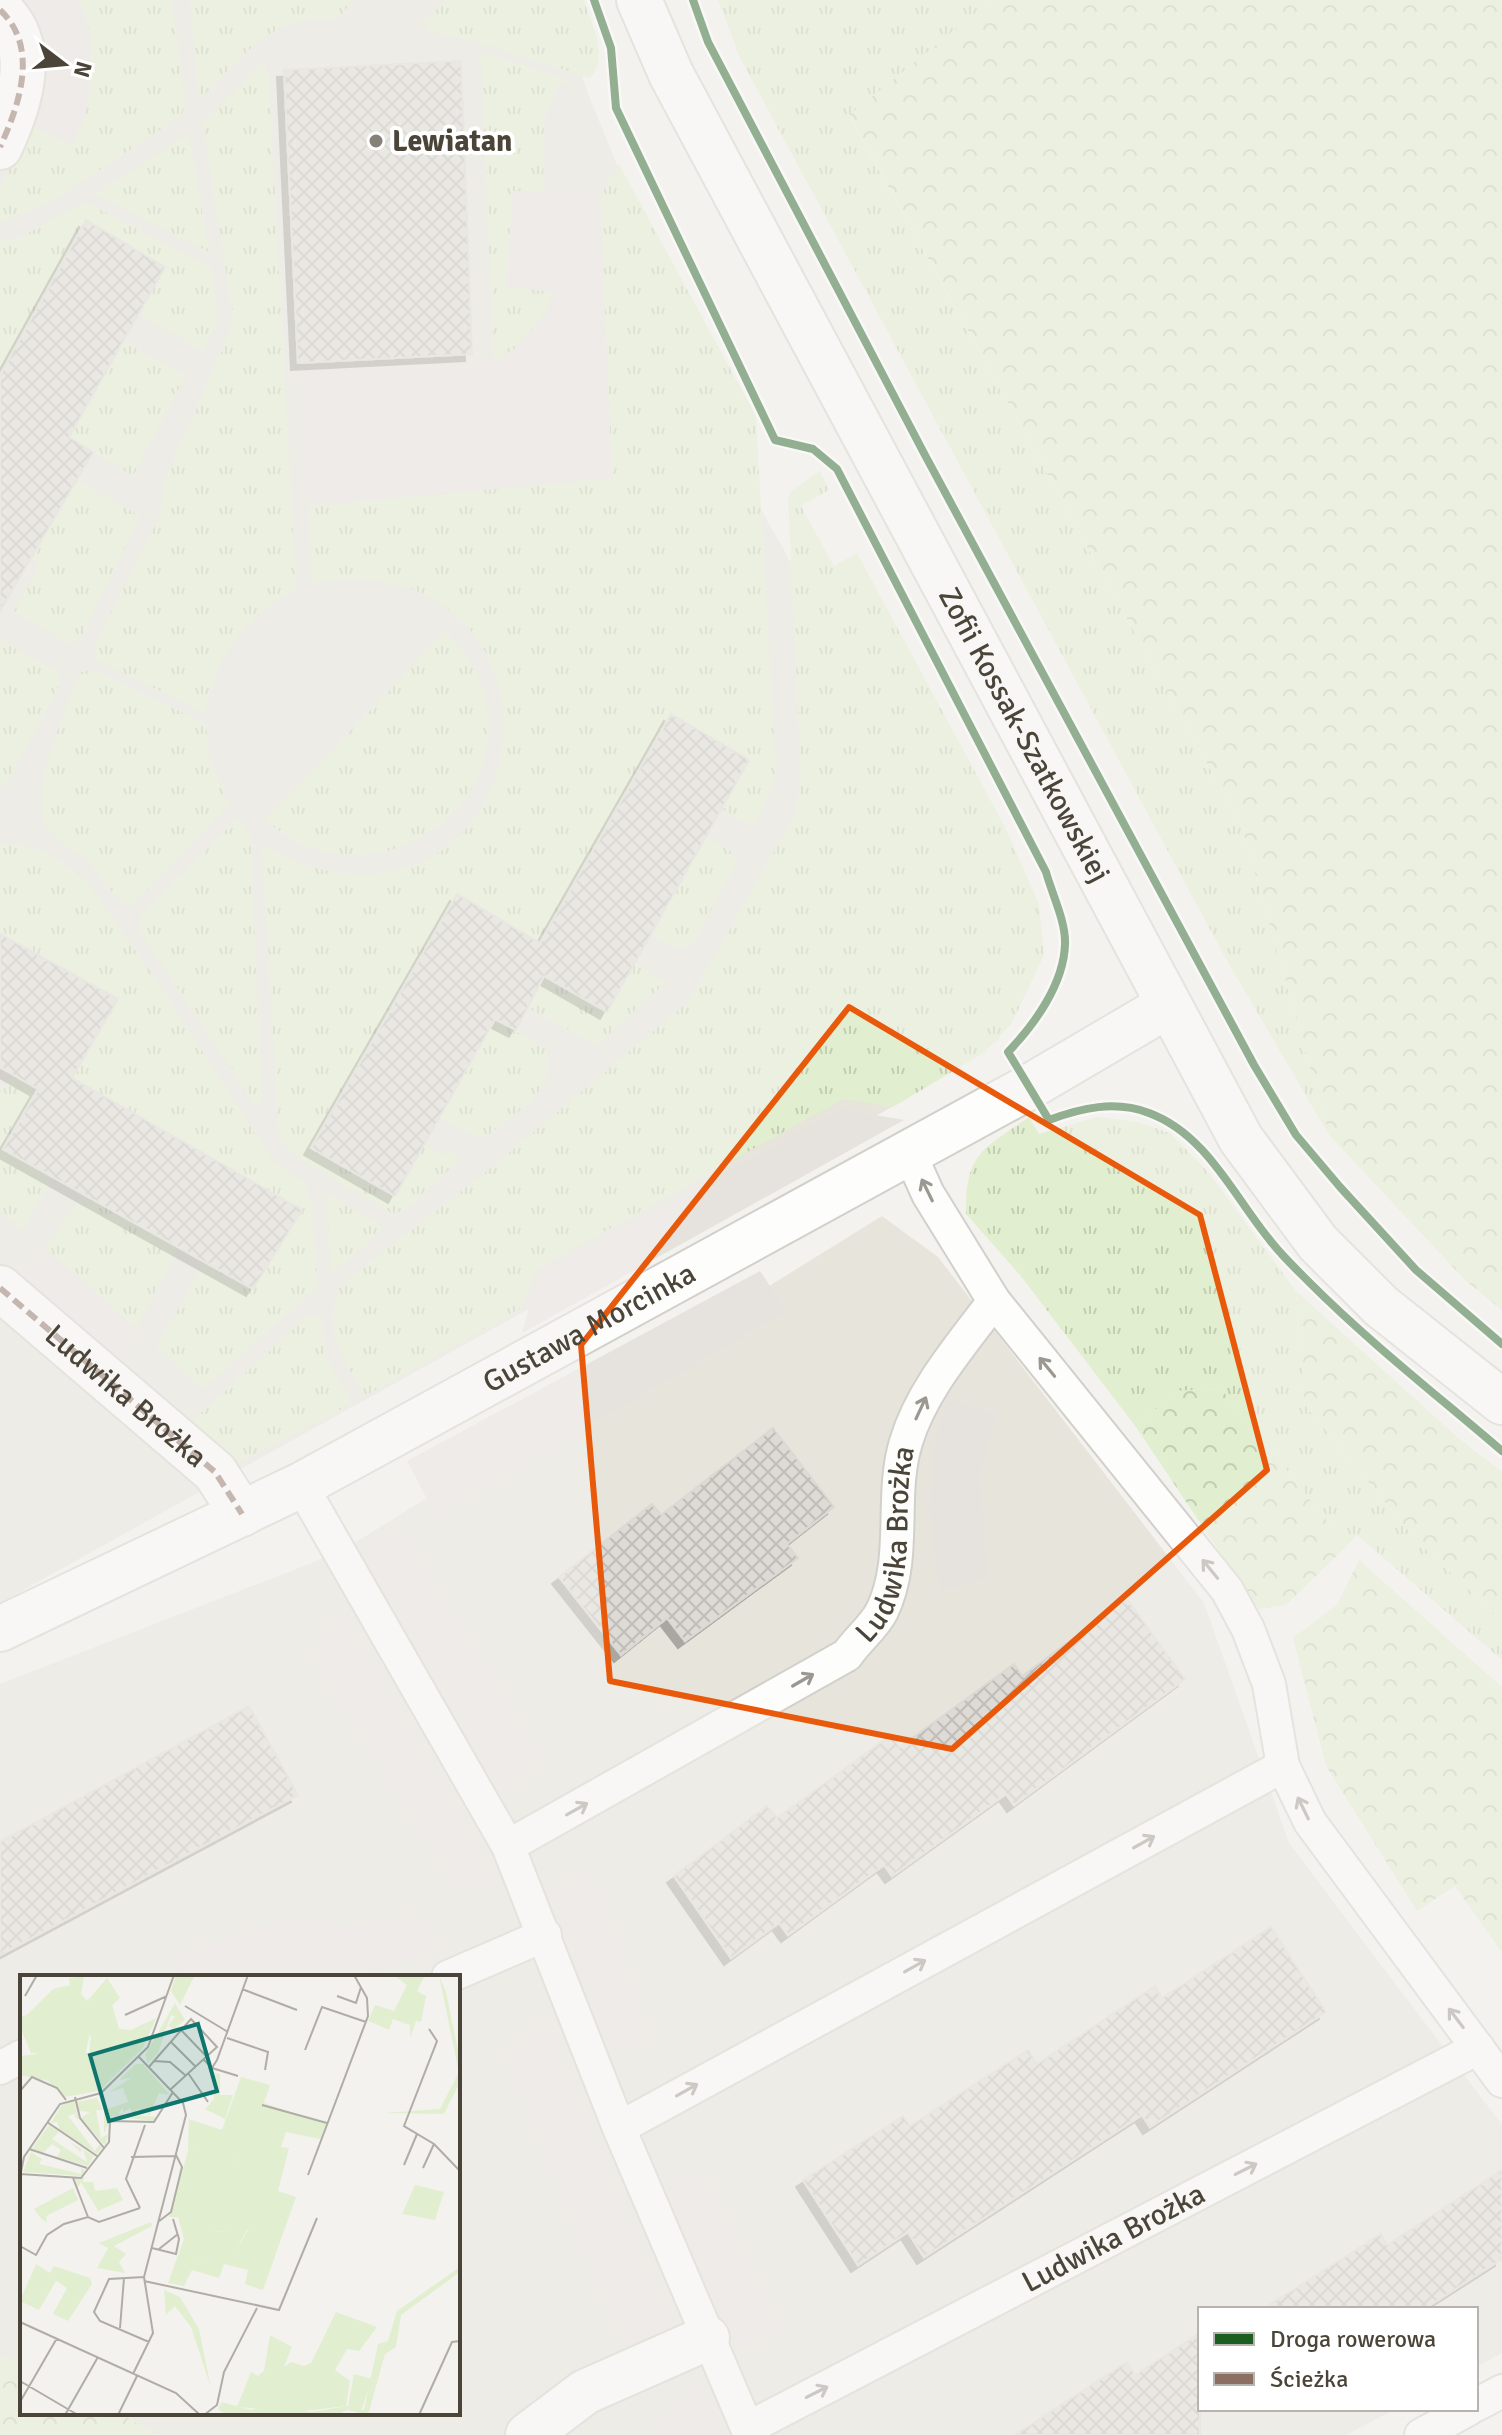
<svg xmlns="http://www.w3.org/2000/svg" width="1502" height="2435" viewBox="0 0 1502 2435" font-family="Signika,sans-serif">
<defs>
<pattern id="grass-tufts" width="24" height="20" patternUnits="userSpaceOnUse" patternTransform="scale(2)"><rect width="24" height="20" fill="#e1eecf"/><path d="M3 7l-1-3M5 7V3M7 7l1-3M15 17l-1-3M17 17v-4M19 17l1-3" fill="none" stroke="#c3cdb2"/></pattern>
<pattern id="forest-crowns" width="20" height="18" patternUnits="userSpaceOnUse" patternTransform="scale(2)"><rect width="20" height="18" fill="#e1eecf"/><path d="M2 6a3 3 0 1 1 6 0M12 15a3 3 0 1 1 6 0" fill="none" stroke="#c3cdb2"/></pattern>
<pattern id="building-cross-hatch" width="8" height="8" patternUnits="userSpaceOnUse" patternTransform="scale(2)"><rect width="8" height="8" fill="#dedbd6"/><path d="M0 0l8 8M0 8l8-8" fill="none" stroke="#c0bdb8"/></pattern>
<filter id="shadow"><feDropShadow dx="-7" dy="7" stdDeviation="0" flood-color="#0004"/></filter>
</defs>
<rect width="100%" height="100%" fill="#f4f2ee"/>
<g fill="#e7e4dc">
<path d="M 0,0 L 558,0 L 588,94 L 754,497 L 1019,966 L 999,1039 L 906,1099 L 0,1603 Z"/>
<path d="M 882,1216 L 938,1257 L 1204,1603 L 1289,1843 L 1502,2125 L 1502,2353 L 1476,2367 L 1476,2309 L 1200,2309 L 1200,2409 L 1396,2409 L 1346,2435 L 156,2435 L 120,2413 L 458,2413 L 458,1977 L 22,1977 L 22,2363 L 0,2358 L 0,1684 L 340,1552 Z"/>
</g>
<g fill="url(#grass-tufts)">
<path d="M 78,0 L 172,0 L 185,104 L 182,115 L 59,197 L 0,223 L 0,190 L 82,6 Z"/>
<path d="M 190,0 L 352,0 L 339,19 C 325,19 309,18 296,22 C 257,33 227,73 199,100 Z"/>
<path d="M 447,0 L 584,0 C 590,23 611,56 590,78 L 477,42 L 434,33 L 422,22 Z"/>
<path d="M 718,0 L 992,0 L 849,116 L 1242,827 L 1329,1135 L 1226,959 L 740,58 Z"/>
<path d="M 481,52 L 571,81 L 558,84 L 544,120 L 543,193 L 513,191 L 506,286 L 553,292 C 544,324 522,346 494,362 Z"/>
<path d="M 263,64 L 268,70 L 296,587 C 243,622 217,648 205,713 L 97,660 L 94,646 L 161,514 L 163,485 L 234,323 L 203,123 Z"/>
<path d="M 189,134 L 209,252 L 96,194 Z"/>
<path d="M 619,164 L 756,416 L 776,775 L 756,823 L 745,822 L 722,809 L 749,760 L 671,715 L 540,943 L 457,895 L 311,1147 L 394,1196 L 424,1145 L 444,1157 L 449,1150 L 460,1160 L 402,1212 L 391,1213 L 290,1152 L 279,1138 L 262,843 C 310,875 376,887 429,858 C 516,812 529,683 459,618 C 416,579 367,574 312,583 L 309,506 L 612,478 L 600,196 Z"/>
<path d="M 85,202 L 211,267 L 217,320 L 203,351 L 139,314 L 165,267 L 86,220 L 0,375 L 0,243 L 17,239 Z"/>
<path d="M 123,341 L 185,376 L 133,476 L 69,437 Z"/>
<path d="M 52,466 L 140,516 L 81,638 L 68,643 L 14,611 L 40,564 L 7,545 Z"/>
<path d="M 820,471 L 829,490 L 801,506 L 834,566 L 857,553 L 1005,827 L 1039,904 L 1044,955 L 1012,1023 L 985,1052 L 893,1107 L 843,1099 L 535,1270 L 521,1308 L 365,1396 C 343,1358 322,1331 340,1286 L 492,1167 L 689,1001 L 784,834 L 796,810 L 801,782 L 788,498 L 791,491 Z"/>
<path d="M 446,631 C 459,646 473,663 480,682 C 526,812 366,910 265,820 Z"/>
<path d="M 0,640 L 56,671 L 61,681 L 7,784 L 0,788 Z"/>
<path d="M 93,670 L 206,724 L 210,762 L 229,804 L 131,906 C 114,901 102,876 89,862 C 78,850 61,844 50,832 C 23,801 68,706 81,672 Z"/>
<path d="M 238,818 L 250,833 L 262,1096 L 257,1107 L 139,929 L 140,917 Z"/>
<path d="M 706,837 L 729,850 L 737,863 L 690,948 L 673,947 L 652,935 Z"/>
<path d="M 0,844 L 27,846 L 48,853 L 84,878 L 155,978 L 273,1162 L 305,1183 L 311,1203 L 318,1286 L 203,1388 L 156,1347 L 206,1262 L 253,1289 L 302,1210 L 72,1078 L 118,999 L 0,934 Z"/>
<path d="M 636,962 L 665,983 L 597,1045 L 528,1008 L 531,1003 L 511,990 L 526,966 L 607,1012 Z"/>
<path d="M 495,1019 L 546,1049 C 559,1092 512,1115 482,1140 L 439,1117 Z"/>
<path d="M 24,1052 L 51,1067 L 3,1149 L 53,1177 L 23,1230 L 0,1210 L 0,1096 Z"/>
<path d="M 1029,1117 L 1039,1134 L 1097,1117 L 1138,1122 L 1170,1133 L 1209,1173 L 1296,1291 L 1305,1405 L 1419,1543 L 1502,1621 L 1502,1660 L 1357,1535 L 1347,1546 L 1221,1389 L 1176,1391 L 1136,1427 L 1020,1275 L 966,1214 C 965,1153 983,1149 1029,1117 Z"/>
<path d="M 83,1194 L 178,1247 L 136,1328 L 46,1249 Z"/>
<path d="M 326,1194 L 381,1226 L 381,1231 L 331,1274 Z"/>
<path d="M 310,1314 L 321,1319 L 324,1353 L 351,1404 L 239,1462 L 187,1426 Z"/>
</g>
<g fill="url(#forest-crowns)">
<path d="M 992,0 L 1502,0 L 1502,1310 L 1465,1280 L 1329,1135 L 1242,827 L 849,115 Z"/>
<path d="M 1296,1291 L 1456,1436 L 1502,1472 L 1502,1621 L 1419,1543 L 1305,1405 Z"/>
<path d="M 1221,1389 L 1347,1546 L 1286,1605 L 1258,1609 L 1136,1427 L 1176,1391 Z"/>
<path d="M 1359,1560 L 1502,1687 L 1502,1953 L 1455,1886 L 1417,1911 L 1326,1766 L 1293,1638 L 1337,1605 Z"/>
<path d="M 0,2358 L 22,2363 L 22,2413 L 120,2413 L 156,2435 L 0,2435 Z"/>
</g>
<g fill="#e6e3df">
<path d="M 19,0 L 78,0 L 82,6 L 90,36 L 91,77 L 85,117 L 72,145 L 29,125 Z"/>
<path d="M 513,191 L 600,196 L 612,478 L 309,506 L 306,422 L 300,374 L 494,362 L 512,351 L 548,310 L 553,292 L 506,287 Z"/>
<path d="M 840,1109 L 904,1120 L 522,1333 L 538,1277 Z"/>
<path d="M 46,1249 L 136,1328 L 115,1359 L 22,1280 Z"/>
<path d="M 760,1271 L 787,1311 L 435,1514 L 407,1461 Z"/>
<path d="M 947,1399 L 997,1414 L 981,1471 L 984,1540 L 990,1579 L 939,1590 L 929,1506 L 935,1441 Z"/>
<path d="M 398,1530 L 541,1759 L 505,1788 L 366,1549 Z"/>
<path d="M 341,1612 L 495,1882 L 457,1889 L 311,1650 Z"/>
<path d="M 591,1875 L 648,2035 L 613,2047 L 552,1889 Z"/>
<path d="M 412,1913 L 441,1948 L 355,1977 L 181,1977 L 172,1957 L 277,1924 L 356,1927 Z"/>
<path d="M 545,2022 L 670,2325 L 625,2347 L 506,2053 Z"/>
<path d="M 705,2175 L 782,2328 L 739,2346 L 662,2191 Z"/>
<path d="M 700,2384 L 723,2435 L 664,2435 L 659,2424 Z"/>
</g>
<g fill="url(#building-cross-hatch)" stroke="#dcd9d4" stroke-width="2" filter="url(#shadow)">
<path d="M 461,61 L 472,354 L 298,363 L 284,70 Z"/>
<path d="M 86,220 L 165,267 L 69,437 L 93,452 L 0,611 L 0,375 Z"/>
<path d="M 671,714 L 749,760 L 607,1012 L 544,976 L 516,1030 L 495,1019 L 395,1196 L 311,1148 L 457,894 L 540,943 Z"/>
<path d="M 0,934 L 118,999 L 72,1078 L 302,1210 L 253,1289 L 3,1149 L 38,1089 L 0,1067 Z"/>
<path d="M 773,1428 L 834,1507 L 787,1544 L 798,1558 L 685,1641 L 667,1618 L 621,1655 L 559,1577 L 652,1504 L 661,1515 Z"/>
<path d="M 1127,1599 L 1185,1679 L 1014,1805 L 1006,1794 L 892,1876 L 884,1865 L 788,1935 L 779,1923 L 731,1958 L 674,1876 L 767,1806 L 777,1818 L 891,1735 L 900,1747 L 1014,1664 L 1022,1676 Z"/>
<path d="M 249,1706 L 298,1795 L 0,1955 L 0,1842 Z"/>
<path d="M 1271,1927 L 1326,2012 L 1150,2127 L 1142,2115 L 924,2257 L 908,2232 L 858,2265 L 803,2180 L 903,2116 L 910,2126 L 1028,2050 L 1037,2064 L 1155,1986 L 1162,1998 Z"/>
<path d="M 1502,2170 L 1502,2259 L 1424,2309 L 1263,2309 L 1381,2234 L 1387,2245 Z"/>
<path d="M 1200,2333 L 1200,2435 L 1015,2435 L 1127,2362 L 1135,2375 Z"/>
</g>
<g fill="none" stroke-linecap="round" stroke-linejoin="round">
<defs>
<g id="lane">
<path d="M 994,1301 L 1227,1590 L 1248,1629 L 1269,1684 L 1283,1766 L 1310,1822 L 1502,2081"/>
<path d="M 301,1485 L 508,1846 L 619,2128 L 750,2435"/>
<path id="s1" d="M 508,1846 L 847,1655 C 857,1640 874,1627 882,1611 C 908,1557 889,1497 906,1442 C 922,1389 962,1344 994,1301 L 928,1194 L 909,1152"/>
<path d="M 448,1977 L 545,1935"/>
<path d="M 0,2068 L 22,2056"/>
<path d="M 619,2128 L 1283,1766"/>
<path d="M 1476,2405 L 1502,2391"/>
<path id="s2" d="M 748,2428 L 1478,2048"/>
<path d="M 1421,2435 L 1469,2409"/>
</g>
<g id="street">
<path id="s3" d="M 639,0 L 671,74 L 1241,1139 L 1318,1243 L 1381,1306 L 1502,1402"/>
<path d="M 0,10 C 40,47 19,106 0,147"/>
<path d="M 0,1288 L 215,1472 L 242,1514"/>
<path id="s4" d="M 0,1629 L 301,1485 L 1029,1087 L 1167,1006"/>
<path d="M 528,2435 L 585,2392 L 707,2338"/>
</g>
</defs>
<use href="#lane" stroke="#d2d0cb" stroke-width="36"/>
<use href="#street" stroke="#d2d0cb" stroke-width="48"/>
<use href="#lane" stroke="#fdfdfc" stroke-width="32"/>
<use href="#street" stroke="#fdfdfc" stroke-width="44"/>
<g stroke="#8d6e63" stroke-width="6" stroke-dasharray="12 6" stroke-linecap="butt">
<path d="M 0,10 C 40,47 19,106 0,147"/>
<path id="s5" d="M 0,1288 L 215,1472 L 242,1514"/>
</g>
<defs>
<g id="cycleway">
<path d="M 594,0 L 611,48 L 616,108 L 775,440 L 813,449 L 837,469 L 1046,872 C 1052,894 1066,922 1065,944 C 1064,984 1034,1025 1008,1052 L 1049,1120 C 1081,1108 1115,1100 1149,1113 C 1206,1134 1233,1195 1269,1239 C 1281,1255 1296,1269 1310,1283 C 1370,1343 1438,1396 1502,1451"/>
<path d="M 693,0 L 708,42 L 926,457 L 1254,1065 L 1296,1135 L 1340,1187 L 1416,1270 L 1502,1344"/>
</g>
</defs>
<use href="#cycleway" stroke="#fff" stroke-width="13"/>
<use href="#cycleway" stroke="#1b5e20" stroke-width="8"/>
</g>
<defs><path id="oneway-shaft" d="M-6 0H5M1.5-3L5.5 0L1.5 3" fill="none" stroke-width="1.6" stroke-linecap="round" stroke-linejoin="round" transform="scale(2)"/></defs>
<g stroke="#9b9791">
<use href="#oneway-shaft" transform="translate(927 1190) rotate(-116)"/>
<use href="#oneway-shaft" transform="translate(1047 1367) rotate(-129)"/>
<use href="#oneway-shaft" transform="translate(921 1408) rotate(-65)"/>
<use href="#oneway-shaft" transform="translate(1210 1569) rotate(-129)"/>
<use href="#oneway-shaft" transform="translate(803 1680) rotate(-30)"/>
<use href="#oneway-shaft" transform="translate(1303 1808) rotate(-116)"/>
<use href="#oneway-shaft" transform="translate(577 1809) rotate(-29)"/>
<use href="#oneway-shaft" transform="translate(1144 1842) rotate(-29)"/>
<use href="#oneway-shaft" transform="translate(915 1966) rotate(-29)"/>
<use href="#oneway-shaft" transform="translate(1456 2018) rotate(-127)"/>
<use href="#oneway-shaft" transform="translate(687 2090) rotate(-29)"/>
<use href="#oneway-shaft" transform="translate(1246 2169) rotate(-27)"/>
<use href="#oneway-shaft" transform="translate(817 2392) rotate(-27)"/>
</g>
<path d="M0 0H1502V2435H0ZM 849,1007 L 1200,1215 L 1267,1470 L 952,1749 L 610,1681 L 581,1345 Z" fill="#f4f2ee" fill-opacity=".55" fill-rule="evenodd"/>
<path fill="none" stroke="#e8590c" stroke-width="6" stroke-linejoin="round" d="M 849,1007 L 1200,1215 L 1267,1470 L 952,1749 L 610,1681 L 581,1345 Z"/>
<circle fill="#868178" stroke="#fff" stroke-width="3" cx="376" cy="141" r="8"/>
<g text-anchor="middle" stroke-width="8" stroke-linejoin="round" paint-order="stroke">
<g font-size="30" font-weight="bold" fill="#4b4439" stroke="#fff" text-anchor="start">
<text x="392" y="151">Lewiatan</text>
</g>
<g font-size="30" fill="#4b4439" stroke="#fff">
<text dy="10" stroke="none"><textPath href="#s3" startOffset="830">Zofii Kossak-Szatkowskiej</textPath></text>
<text dy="10" stroke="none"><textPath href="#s4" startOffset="662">Gustawa Morcinka</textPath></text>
<text dy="10" stroke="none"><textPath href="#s5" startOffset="166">Ludwika Brożka</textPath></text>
<text dy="10" stroke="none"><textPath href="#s1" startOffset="512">Ludwika Brożka</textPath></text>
<text dy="10" stroke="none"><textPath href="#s2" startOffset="412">Ludwika Brożka</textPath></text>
</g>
</g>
<g transform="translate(20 1975)">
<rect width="440" height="440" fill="#f4f2ee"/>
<path d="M 373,0 L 405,0 L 397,16 L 406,21 L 401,47 L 396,46 L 390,63 L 390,50 L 373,44 L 369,55 L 348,46 L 355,30 L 374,36 L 387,10 ZM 419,0 L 426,17 L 440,85 L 440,103 ZM 64,1 L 61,19 L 67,26 L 87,3 L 100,23 L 80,42 L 75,38 L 76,27 L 66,77 L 84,107 L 123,73 L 79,116 L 45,122 L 28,106 L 0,100 L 0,81 L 17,79 L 8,39 L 33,14 L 50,10 L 49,3 ZM 155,28 L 165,45 L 154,54 L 148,51 L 155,42 L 151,40 L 138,78 L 128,88 L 125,80 ZM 116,89 L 123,89 L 150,120 L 139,118 L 129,141 L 126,134 L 124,140 L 118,134 L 113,139 L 110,133 L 103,137 L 103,132 L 98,139 L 137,142 L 134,146 L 92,141 L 84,158 L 84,131 L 88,134 L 108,127 L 103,113 L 89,117 L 113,102 L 101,105 L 100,104 ZM 221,102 L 250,110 L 244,128 L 306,149 L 300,164 L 266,157 L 261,172 L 269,173 L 258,216 L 276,222 L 243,315 L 225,309 L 228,295 L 204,289 L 199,303 L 172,295 L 179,281 L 208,287 L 229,254 L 219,249 L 209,256 L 188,257 L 211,217 L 219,181 L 168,176 L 169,144 L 202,155 ZM 77,123 L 83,135 L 76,135 L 81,163 L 88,159 L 85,171 L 61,143 L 70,137 L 59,136 L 56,127 ZM 54,125 L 59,145 L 54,141 L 57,138 L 48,141 L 75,176 L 79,170 L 82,173 L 77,179 L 40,155 L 37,147 L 31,148 L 41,131 ZM 29,150 L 39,157 L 32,164 L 67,187 L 63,174 L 60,177 L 50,167 L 74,181 L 68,191 L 37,182 L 41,175 L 32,169 L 23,178 L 12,174 ZM 11,177 L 22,184 L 19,189 L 61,199 L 61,193 L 65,195 L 62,201 L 3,197 ZM 64,202 L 63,207 L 73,207 L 75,216 L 97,213 L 103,225 L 78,236 L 61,207 L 57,213 L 55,204 ZM 395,210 L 424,217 L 415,245 L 382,239 ZM 53,213 L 58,225 L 26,241 L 27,248 L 20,242 L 14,234 ZM 131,247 L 132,251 L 94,271 L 106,279 L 99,287 L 105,298 L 77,293 L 88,273 L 79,268 ZM 16,289 L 30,298 L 34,291 L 70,303 L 72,309 L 48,346 L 33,339 L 47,313 L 36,306 L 19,335 L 0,326 ZM 316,337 L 357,352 L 339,376 L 327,374 L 315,395 L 330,406 L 326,431 L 276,437 L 217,432 L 231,397 L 238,401 L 244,396 L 250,360 L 272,372 L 264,392 L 271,387 L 284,391 L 291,388 ZM 334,399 L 352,404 L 341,436 L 328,431 Z" fill="#e1eecf"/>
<path d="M 156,0 L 175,0 L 160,30 L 151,16 ZM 91,26 L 99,54 L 111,55 L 136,43 L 123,73 L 84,107 L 68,94 L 71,61 L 64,54 L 77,27 L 75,38 L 80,42 ZM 8,39 L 15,64 L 24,73 L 22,78 L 11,78 L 3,59 L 0,43 ZM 195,98 L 200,99 L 200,120 L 213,120 L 205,144 L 185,134 L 194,124 ZM 438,99 L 440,107 L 424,139 L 363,138 L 420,134 ZM 168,176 L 219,180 L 212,217 L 189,257 L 209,256 L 225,239 L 234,243 L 208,288 L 179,281 L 164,311 L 148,308 L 164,264 L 158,242 L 149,242 ZM 440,292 L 440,297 L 381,340 L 376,372 L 365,379 L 348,440 L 328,435 L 315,440 L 205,440 L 198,434 L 202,427 L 230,435 L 250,431 L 291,437 L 328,431 L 344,435 L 358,369 L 368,366 L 377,336 ZM 144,315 L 160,322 L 179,354 L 191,413 L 171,352 L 155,331 L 146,340 Z" fill="#e1eecf"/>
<path fill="none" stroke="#b0aca6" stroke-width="2" d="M 90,0 L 115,0M 222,14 L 277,35M 5,21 L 17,0M 317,21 L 336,28 L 341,12M 165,31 L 208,57M 105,40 L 147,21M 409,54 L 417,66 L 384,151 L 414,169 L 440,196M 161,55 L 187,82M 207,63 L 248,77 L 245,95M 151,67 L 176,92M 285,75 L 302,32 L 346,47M 184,85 L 192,93 L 197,85 L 228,0M 134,86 L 171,44 L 197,72 L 151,114M 129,92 L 134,86 L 150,87 L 165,100M 192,93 L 218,101M 168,98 L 188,127M 0,116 L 12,102 L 37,113 L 46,125M 55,122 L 60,143 L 84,173M 242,130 L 307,148M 27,147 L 77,181M 9,174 L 67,193M 111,182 L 155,181M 384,190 L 397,159M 403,193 L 414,169M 0,199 L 61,203 L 89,167 L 90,146 L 134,147 L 153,117M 288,200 L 348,41 L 347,23 L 334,0M 0,202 L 4,182 L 40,129 L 81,118 L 128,72 L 154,0M 53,203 L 68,242M 120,233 L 106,204 L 125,150M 138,247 L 151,237 L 162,192 L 156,180M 0,271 L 16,280 L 27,260 L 44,249 L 68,242 L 79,247 L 120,233M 132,273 L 156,279 L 159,264 L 153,244M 139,274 L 158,259M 124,302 L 89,304 L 74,337 L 80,346 L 129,367M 124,306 L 259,335 L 297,243M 0,347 L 156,418 L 180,440M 100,353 L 104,303M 113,399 L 133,358 L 124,302 L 166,140 L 163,128 L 119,82M 0,406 L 58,440M 0,427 L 37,363M 45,440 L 78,382M 98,440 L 117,401M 184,440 L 197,430 L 204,397 L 237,333M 399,440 L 432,367 L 440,366"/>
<path fill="#0f766e" fill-opacity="0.15" stroke="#0f766e" stroke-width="4" d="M 178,49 L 197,116 L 89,146 L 70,80 Z"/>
<rect width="440" height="440" fill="none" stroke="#4b4439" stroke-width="4"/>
</g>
<rect x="1198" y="2307" width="280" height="104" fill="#ffffff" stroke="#b7b4b0" stroke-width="2"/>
<rect x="1214" y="2333" width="40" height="12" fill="#1b5e20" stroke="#b7b4b0" stroke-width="2"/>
<text x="1270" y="2347" font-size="24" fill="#4b4439">Droga rowerowa</text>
<rect x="1214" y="2373" width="40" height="12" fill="#8d6e63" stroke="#b7b4b0" stroke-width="2"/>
<text x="1270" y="2387" font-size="24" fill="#4b4439">Ścieżka</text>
<g transform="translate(64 64) rotate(106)" stroke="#ffffff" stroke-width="6" paint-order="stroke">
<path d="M0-6L14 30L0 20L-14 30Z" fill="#4b4439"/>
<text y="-12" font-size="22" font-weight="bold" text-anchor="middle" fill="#4b4439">N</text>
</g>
</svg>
